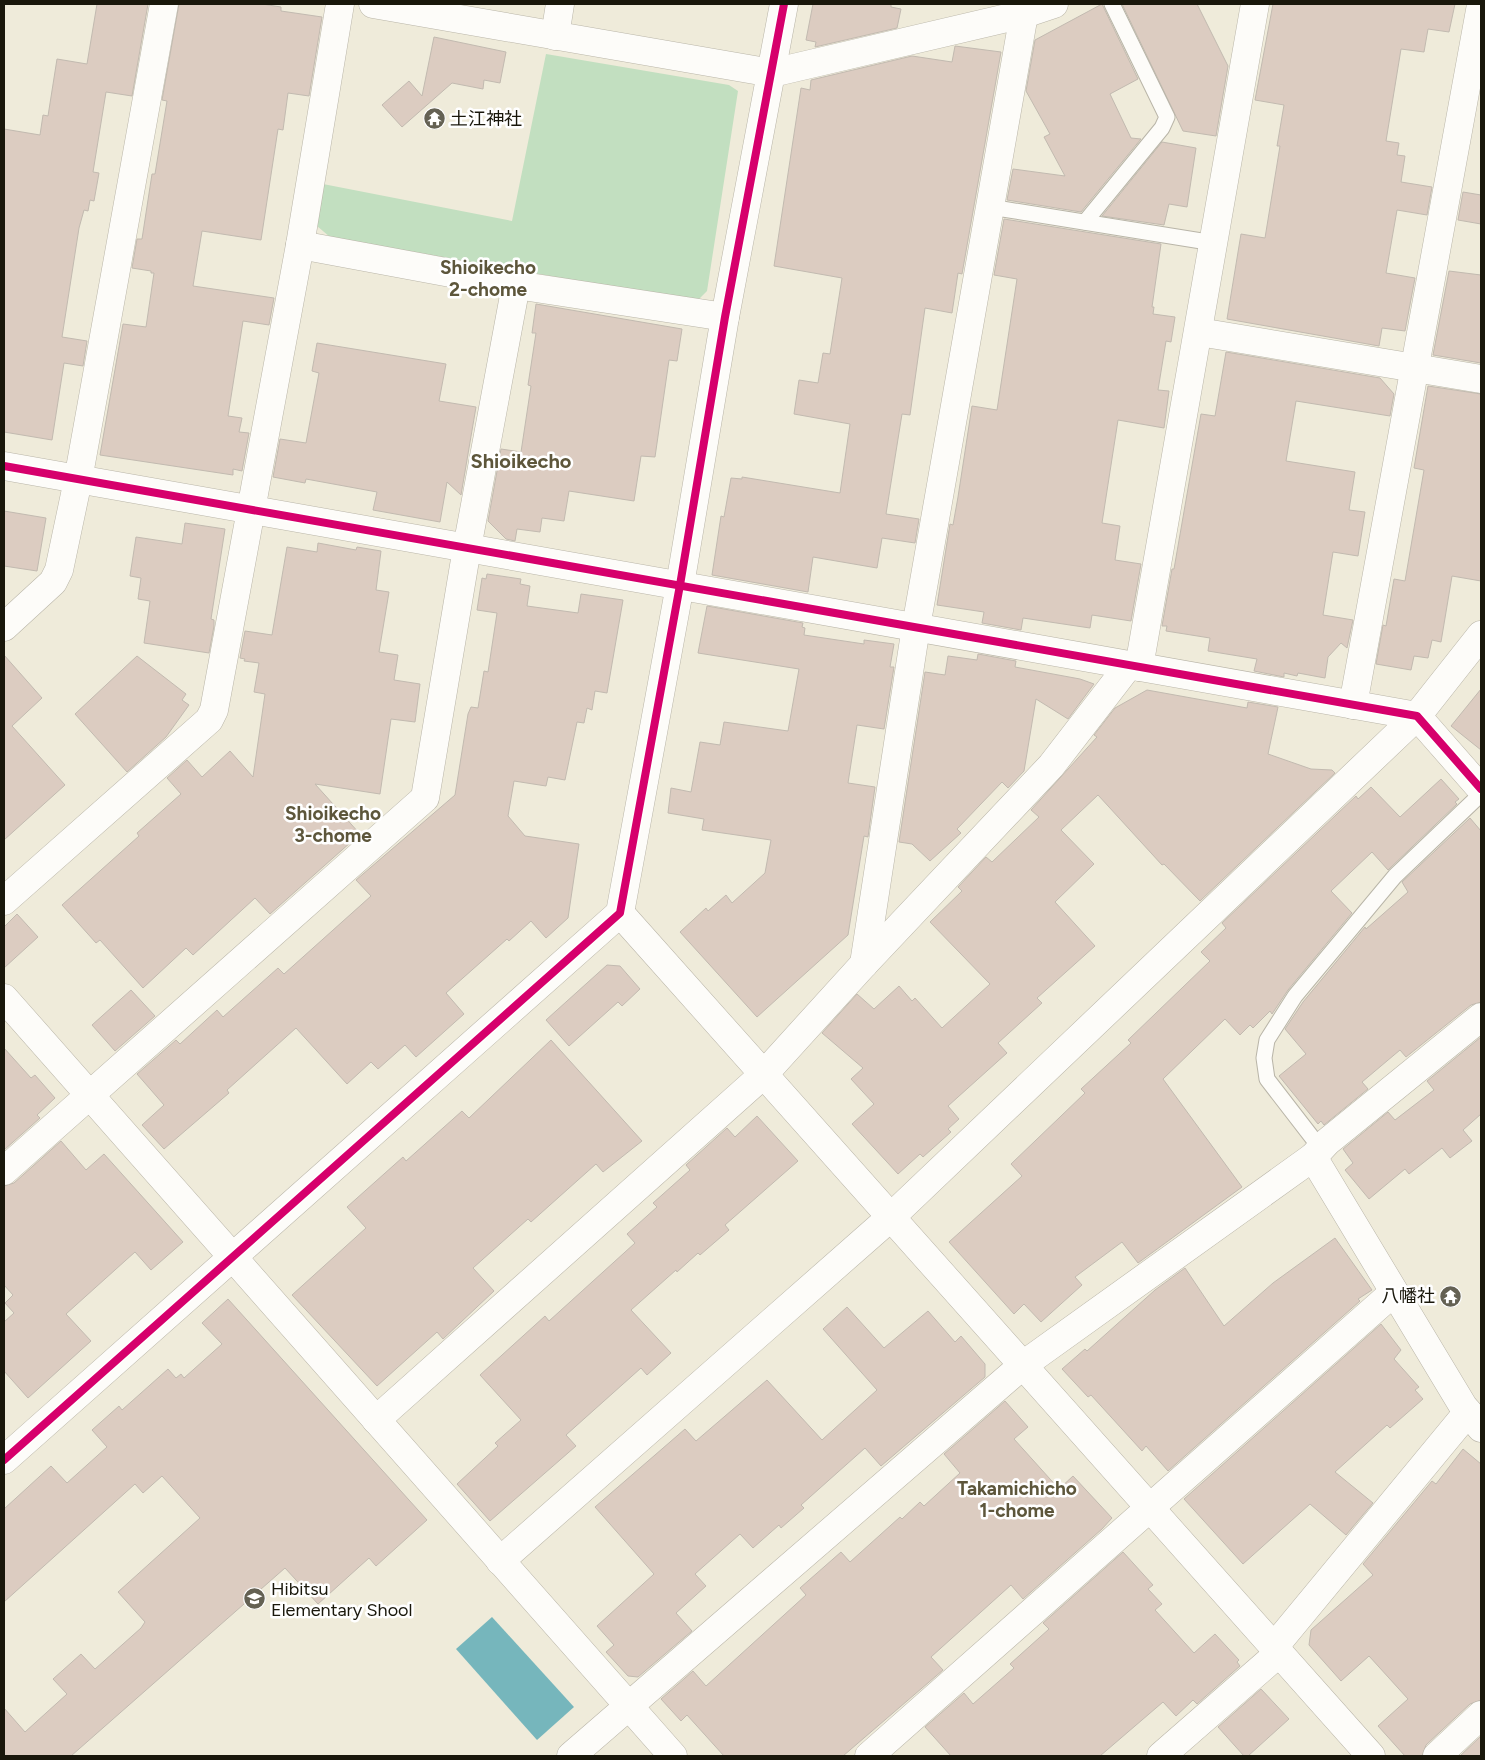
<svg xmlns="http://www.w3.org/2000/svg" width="1485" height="1760" viewBox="0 0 1485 1760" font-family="Figtree,'Noto Sans JP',sans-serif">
<rect width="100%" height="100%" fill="#efebda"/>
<path fill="#c2dfc0" d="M 546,54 L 729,85 L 738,91 L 707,291 L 696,302 L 330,237 L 317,226 L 323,184 L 512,221 Z"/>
<path fill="#76b6bc" d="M 492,1617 L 574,1707 L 537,1740 L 456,1649 Z"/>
<g fill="#dcccc1" stroke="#c2bab0">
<path d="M 97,4 L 148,4 L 132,96 L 106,92 L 93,172 L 99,173 L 94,201 L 90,200 L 88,211 L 84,210 L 79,228 L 62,337 L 87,341 L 83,366 L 64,363 L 52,440 L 4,432 L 4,129 L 40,135 L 43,115 L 48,116 L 57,59 L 87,64 Z"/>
<path d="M 179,4 L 262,4 L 281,7 L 281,11 L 322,17 L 309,96 L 288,93 L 283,130 L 278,129 L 261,240 L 202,231 L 193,286 L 274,298 L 269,325 L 243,321 L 228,416 L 242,418 L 239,432 L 249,433 L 242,471 L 233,469 L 233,475 L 100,455 L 123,324 L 146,327 L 154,273 L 151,273 L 151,271 L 132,268 L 137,239 L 142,239 L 152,174 L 155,174 L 167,101 L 162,100 Z"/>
<path d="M 813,4 L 891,4 L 891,7 L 901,9 L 897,28 L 815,47 L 816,42 L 806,40 Z"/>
<path d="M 1102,4 L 1138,79 L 1110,94 L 1131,138 L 1141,139 L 1081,212 L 1007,200 L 1013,169 L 1065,176 L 1044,137 L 1050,134 L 1026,91 L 1035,40 Z"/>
<path d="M 1122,4 L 1197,4 L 1228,66 L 1216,136 L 1183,131 Z"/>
<path d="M 1273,4 L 1455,4 L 1449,32 L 1428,29 L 1424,52 L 1401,49 L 1386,141 L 1399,143 L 1397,155 L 1405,156 L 1401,182 L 1432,187 L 1427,215 L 1397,210 L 1386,273 L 1415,278 L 1405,331 L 1382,328 L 1379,346 L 1227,319 L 1241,234 L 1265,238 L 1280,146 L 1277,146 L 1284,105 L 1255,100 Z"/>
<path d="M 434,37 L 506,52 L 500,83 L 484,80 L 483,89 L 452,83 L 402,127 L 382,105 L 409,81 L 422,96 Z"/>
<path d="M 955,46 L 1001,52 L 962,274 L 958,273 L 952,313 L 925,308 L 910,415 L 902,414 L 886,514 L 919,519 L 915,543 L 882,538 L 877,568 L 813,557 L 808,592 L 712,575 L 721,516 L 724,517 L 731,478 L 742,479 L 742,477 L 840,493 L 850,424 L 794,414 L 799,380 L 818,383 L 823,353 L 830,354 L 842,278 L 774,266 L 801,88 L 810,90 L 811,80 L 912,56 L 952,62 Z"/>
<path d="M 1162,142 L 1196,148 L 1187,207 L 1169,204 L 1164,225 L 1102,216 Z"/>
<path d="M 1463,192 L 1481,195 L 1481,224 L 1458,220 Z"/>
<path d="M 1004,219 L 1161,244 L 1152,307 L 1154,307 L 1153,314 L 1175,317 L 1171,342 L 1166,341 L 1158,390 L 1169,391 L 1164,428 L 1118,420 L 1102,523 L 1120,526 L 1115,560 L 1141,564 L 1131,621 L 1092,615 L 1090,628 L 1023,618 L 1021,630 L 982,623 L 984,612 L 937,605 L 950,524 L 953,525 L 958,497 L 972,406 L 997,410 L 1017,279 L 994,275 Z"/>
<path d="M 1449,271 L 1481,275 L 1481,363 L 1433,355 Z"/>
<path d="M 536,304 L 682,329 L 677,361 L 669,360 L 655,457 L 641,456 L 634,501 L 569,491 L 564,521 L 542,518 L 540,532 L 517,529 L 515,541 L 506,539 L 488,521 L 501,449 L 521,452 L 531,386 L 528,385 L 536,333 L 532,333 Z"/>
<path d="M 317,343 L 446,364 L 439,401 L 476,407 L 461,495 L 447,482 L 440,522 L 373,510 L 377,492 L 306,479 L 305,483 L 273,477 L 280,439 L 306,443 L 319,373 L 312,371 Z"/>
<path d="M 1226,352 L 1380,378 L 1394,394 L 1390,416 L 1296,401 L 1286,461 L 1355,472 L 1349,510 L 1365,512 L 1358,556 L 1333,552 L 1323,615 L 1353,620 L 1347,648 L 1341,643 L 1328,657 L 1325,678 L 1298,673 L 1297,676 L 1284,673 L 1284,677 L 1254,671 L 1257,659 L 1208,651 L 1210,638 L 1166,631 L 1167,626 L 1162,626 L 1172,569 L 1174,569 L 1201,414 L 1215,416 Z"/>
<path d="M 1428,386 L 1481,394 L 1481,581 L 1452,576 L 1441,642 L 1432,640 L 1428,658 L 1414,656 L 1411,670 L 1376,664 L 1383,625 L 1386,626 L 1394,579 L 1405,581 L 1424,470 L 1414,468 Z"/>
<path d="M 4,511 L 46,518 L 37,571 L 4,566 Z"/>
<path d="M 185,523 L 225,529 L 211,619 L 214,620 L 214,626 L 209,653 L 144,643 L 150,601 L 138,599 L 141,578 L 130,576 L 136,537 L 182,544 Z"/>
<path d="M 318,543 L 356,550 L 357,547 L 381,551 L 376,590 L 389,592 L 379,652 L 398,655 L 394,680 L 420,684 L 415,722 L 391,719 L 380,794 L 315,784 L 360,834 L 270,914 L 255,898 L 193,955 L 186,948 L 143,988 L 100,940 L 96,943 L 62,905 L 139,836 L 137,833 L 181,794 L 167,778 L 187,760 L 202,777 L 230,751 L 253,777 L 265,694 L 254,692 L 259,663 L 244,661 L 245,659 L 240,658 L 245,631 L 272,635 L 287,547 L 317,552 Z"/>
<path d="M 487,574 L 521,579 L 520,584 L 530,586 L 527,606 L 578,613 L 581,594 L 623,600 L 607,693 L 595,691 L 592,710 L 587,708 L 584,723 L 577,722 L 565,780 L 548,777 L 546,786 L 514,781 L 508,816 L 525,836 L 579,844 L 568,918 L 546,938 L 531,921 L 509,941 L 507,939 L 446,993 L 464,1014 L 416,1057 L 405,1045 L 378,1069 L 371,1062 L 347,1084 L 296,1028 L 227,1090 L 229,1093 L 164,1149 L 142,1125 L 164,1105 L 137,1074 L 176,1040 L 180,1044 L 217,1010 L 223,1017 L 278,968 L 284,974 L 371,896 L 356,880 L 455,795 L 468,714 L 471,707 L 478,708 L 484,671 L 488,672 L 497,613 L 477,610 L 482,578 L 486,579 Z"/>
<path d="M 707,606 L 803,623 L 802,627 L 805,628 L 804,635 L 864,644 L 864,640 L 894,644 L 890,667 L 894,667 L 884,729 L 857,725 L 848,783 L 875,787 L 868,837 L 864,836 L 848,935 L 757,1017 L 680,932 L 706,908 L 708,911 L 726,895 L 732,903 L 765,873 L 771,840 L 702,830 L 704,819 L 668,813 L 671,788 L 691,792 L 700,742 L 720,745 L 724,722 L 788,731 L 799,669 L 698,653 Z"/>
<path d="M 978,654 L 1016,661 L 1015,667 L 1080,679 L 1094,684 L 1068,719 L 1036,699 L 1024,771 L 1008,788 L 1002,782 L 957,829 L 961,833 L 930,861 L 912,844 L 899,842 L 925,672 L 945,675 L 948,656 L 977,660 Z"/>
<path d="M 4,655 L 42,698 L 12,726 L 65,785 L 4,840 Z"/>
<path d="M 137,656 L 186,694 L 182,700 L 189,705 L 166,737 L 127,772 L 75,714 Z"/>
<path d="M 1481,689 L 1481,750 L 1451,726 Z"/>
<path d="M 1147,690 L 1247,708 L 1248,702 L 1278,707 L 1268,754 L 1311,769 L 1332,770 L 1335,773 L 1200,901 L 1164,864 L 1162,865 L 1098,795 L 1061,830 L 1094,864 L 1055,902 L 1095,946 L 1037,998 L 1042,1003 L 998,1043 L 1007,1053 L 948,1106 L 959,1119 L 948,1129 L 951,1132 L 923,1157 L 920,1154 L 898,1174 L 852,1124 L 874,1104 L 851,1079 L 863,1068 L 822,1033 L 857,994 L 874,1009 L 899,986 L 912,1001 L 915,998 L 942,1028 L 990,984 L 930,922 L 962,891 L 958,887 L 986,857 L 992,862 L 1039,817 L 1031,810 L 1097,737 L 1094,735 L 1115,708 Z"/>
<path d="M 1441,779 L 1459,799 L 1455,802 L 1457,804 L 1388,870 L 1372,852 L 1331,891 L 1352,913 L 1288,990 L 1272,1014 L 1270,1011 L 1253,1028 L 1250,1025 L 1240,1035 L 1225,1019 L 1163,1079 L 1242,1187 L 1138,1263 L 1122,1242 L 1075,1277 L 1082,1285 L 1041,1322 L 1024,1304 L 1014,1314 L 949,1242 L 1022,1176 L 1011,1164 L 1085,1093 L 1081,1089 L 1131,1043 L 1128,1040 L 1210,961 L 1201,952 L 1226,928 L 1222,923 L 1356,796 L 1358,799 L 1371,787 L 1400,817 Z"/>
<path d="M 1470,818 L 1481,831 L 1481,1002 L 1471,1005 L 1406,1057 L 1400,1050 L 1362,1082 L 1368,1089 L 1324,1125 L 1321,1121 L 1318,1124 L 1279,1076 L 1306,1054 L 1285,1029 L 1303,1002 L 1365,927 L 1366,929 L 1408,892 L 1402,882 Z"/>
<path d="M 17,914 L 38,937 L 4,968 L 4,927 Z"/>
<path d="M 607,965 L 620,966 L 640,989 L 622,1006 L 618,1002 L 569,1046 L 546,1020 Z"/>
<path d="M 131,990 L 155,1016 L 115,1051 L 92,1025 Z"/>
<path d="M 1481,1037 L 1481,1114 L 1463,1130 L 1472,1141 L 1450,1158 L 1442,1148 L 1409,1174 L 1405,1169 L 1369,1199 L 1345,1170 L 1353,1163 L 1343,1149 L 1388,1112 L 1395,1120 L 1434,1090 L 1427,1081 Z"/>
<path d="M 551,1040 L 642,1141 L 603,1172 L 596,1164 L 531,1222 L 528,1219 L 473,1268 L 494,1291 L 443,1339 L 437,1332 L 377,1386 L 292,1295 L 366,1228 L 347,1207 L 403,1157 L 406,1161 L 462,1111 L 469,1118 Z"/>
<path d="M 4,1048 L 31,1078 L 35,1075 L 55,1098 L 37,1115 L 40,1118 L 4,1150 Z"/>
<path d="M 757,1116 L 798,1161 L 725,1225 L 729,1230 L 700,1255 L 698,1253 L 677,1272 L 676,1270 L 631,1310 L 671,1353 L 647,1375 L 641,1368 L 566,1435 L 576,1446 L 490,1521 L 457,1484 L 498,1446 L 495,1443 L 521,1420 L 480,1375 L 545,1316 L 549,1321 L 635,1243 L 627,1234 L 657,1207 L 653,1203 L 690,1170 L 686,1165 L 727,1128 L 735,1137 Z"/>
<path d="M 61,1141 L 86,1170 L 104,1154 L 183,1242 L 151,1270 L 135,1252 L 66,1314 L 91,1341 L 28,1398 L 4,1371 L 4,1322 L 14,1313 L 5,1303 L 13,1295 L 4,1285 L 4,1186 L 14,1183 Z"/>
<path d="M 1335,1238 L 1372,1290 L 1358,1299 L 1360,1301 L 1168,1471 L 1146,1446 L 1142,1451 L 1091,1395 L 1088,1397 L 1062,1369 L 1085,1349 L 1087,1351 L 1155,1290 L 1185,1268 L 1224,1326 L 1273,1283 Z"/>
<path d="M 228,1299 L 427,1520 L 376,1566 L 369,1558 L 318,1604 L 285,1568 L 71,1756 L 4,1756 L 4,1708 L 25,1732 L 67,1694 L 53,1679 L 81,1654 L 95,1669 L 141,1628 L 145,1622 L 118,1592 L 200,1518 L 162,1476 L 143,1493 L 135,1484 L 4,1602 L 4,1509 L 51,1466 L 67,1483 L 107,1447 L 92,1430 L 119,1406 L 122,1410 L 168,1369 L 176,1378 L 181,1374 L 184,1378 L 222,1344 L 202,1323 Z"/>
<path d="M 847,1307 L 884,1348 L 928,1311 L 955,1342 L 961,1336 L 985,1364 L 985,1377 L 881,1466 L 865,1448 L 801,1505 L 804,1508 L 781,1528 L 779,1525 L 753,1548 L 740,1534 L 695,1574 L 706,1586 L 676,1613 L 692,1631 L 638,1677 L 628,1676 L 606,1652 L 614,1645 L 597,1626 L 654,1574 L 595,1507 L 685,1429 L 696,1441 L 767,1380 L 822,1440 L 877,1390 L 823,1329 Z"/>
<path d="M 1381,1324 L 1401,1350 L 1394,1359 L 1419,1387 L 1415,1390 L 1423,1399 L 1390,1428 L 1387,1425 L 1335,1472 L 1373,1503 L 1346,1535 L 1310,1504 L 1243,1564 L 1184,1499 Z"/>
<path d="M 1005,1401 L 1028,1427 L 1014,1439 L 1059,1489 L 1073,1476 L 1112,1518 L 1102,1529 L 1023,1599 L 1011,1585 L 931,1657 L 943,1670 L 843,1756 L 724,1756 L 687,1715 L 681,1721 L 661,1699 L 693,1671 L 706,1686 L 806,1595 L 800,1588 L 841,1552 L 850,1562 L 900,1517 L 902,1519 L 920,1502 L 924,1506 L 960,1473 L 944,1454 Z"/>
<path d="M 1463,1449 L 1481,1464 L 1481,1700 L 1470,1704 L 1426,1745 L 1422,1756 L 1405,1756 L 1378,1726 L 1408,1699 L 1369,1656 L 1341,1681 L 1309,1645 L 1311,1630 L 1373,1575 L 1363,1564 L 1432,1481 L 1436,1484 Z"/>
<path d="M 1123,1552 L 1153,1585 L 1148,1589 L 1162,1604 L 1155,1610 L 1194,1653 L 1215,1634 L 1239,1660 L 1237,1662 L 1240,1666 L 1197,1704 L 1193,1700 L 1176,1716 L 1163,1702 L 1100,1756 L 951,1756 L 925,1727 L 964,1693 L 973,1704 L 1014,1668 L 1010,1664 L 1049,1629 L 1043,1623 Z"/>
<path d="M 1261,1689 L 1289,1719 L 1248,1756 L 1244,1756 L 1218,1727 Z"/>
<path d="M 1481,1736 L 1481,1756 L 1460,1756 Z"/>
</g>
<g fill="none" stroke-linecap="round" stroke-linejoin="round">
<defs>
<g id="lane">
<path d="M 990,207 L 1214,243"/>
<path d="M 1085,222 L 1162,128 L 1167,117 L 1112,4"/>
<path d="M 1321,1149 L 1267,1079 L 1264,1058 L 1267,1040 L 1295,996 L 1395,876 L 1481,794"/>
</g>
<g id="street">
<path d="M 373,4 L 772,73 L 1024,14 L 1054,4"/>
<path d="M 555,36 L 560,4"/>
<path d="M 300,245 L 516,285 L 725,317"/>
<path d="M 1199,332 L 1481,379"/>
<path d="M 4,466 L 1417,716 L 1481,789"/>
<path d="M 4,627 L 53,582 L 59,570 L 78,480 L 164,4"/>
<path d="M 1139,667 L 1255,4"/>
<path d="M 1353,705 L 1481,5"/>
<path d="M 4,901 L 209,720 L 214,710 L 300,245 L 340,4"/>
<path d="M 864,964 L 916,627 L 1024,14"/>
<path d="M 4,998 L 673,1756"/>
<path d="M 1313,1157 L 1463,1406 L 1481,1428"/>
<path d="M 4,1171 L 425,798 L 467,548 L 516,285"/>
<path d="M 376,1420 L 764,1074 L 864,964 L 1051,766 L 1129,665"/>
<path d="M 500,1561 L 891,1217 L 1417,716 L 1481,635"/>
<path d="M 1274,1647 L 1468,1412"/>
<path d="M 571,1756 L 1023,1365 L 1313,1157 L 1327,1142 L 1481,1017"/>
<path d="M 869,1756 L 1394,1292"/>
<path d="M 1161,1756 L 1279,1653"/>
<path d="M 1437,1756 L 1481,1715"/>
</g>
<g id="secondary">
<path d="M 620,913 L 1371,1756"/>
<path d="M 4,1460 L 620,913 L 680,585 L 725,317 L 784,4"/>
</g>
</defs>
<use href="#lane" stroke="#b9b5a8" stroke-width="17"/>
<use href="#street" stroke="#b9b5a8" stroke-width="29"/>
<use href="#secondary" stroke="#b9b5a8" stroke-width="29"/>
<use href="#lane" stroke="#fdfcf9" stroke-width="15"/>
<use href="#street" stroke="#fdfcf9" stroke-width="28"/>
<use href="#secondary" stroke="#fdfcf9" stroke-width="28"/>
<defs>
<g id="cycleway">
<path d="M 4,466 L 1417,716 L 1481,789"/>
<path d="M 4,1460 L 620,913 L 680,585 L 725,317 L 784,4"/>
</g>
</defs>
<use href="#cycleway" stroke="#fff" stroke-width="11"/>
<use href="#cycleway" stroke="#d6006c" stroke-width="8"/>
</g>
<defs>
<symbol id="temple-disc" viewBox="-11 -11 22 22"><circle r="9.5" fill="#646153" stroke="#fff"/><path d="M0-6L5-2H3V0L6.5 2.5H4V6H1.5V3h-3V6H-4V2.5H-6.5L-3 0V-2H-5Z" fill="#fff"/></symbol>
<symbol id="school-disc" viewBox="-11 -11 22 22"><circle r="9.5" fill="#646153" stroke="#fff"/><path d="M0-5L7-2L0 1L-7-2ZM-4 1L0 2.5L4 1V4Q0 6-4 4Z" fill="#fff"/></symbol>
</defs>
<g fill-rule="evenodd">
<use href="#temple-disc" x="422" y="106" width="25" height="25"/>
<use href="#temple-disc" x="1438" y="1284" width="25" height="25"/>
<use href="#school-disc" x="242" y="1586" width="25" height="25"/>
</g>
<g text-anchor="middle" stroke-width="5" stroke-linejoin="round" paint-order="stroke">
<g font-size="18" fill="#19170b" stroke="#fff" text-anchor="start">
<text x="450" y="125">土江神社</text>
<text x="1435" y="1302" text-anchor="end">八幡社</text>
<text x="271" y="1595">Hibitsu<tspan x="271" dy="21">Elementary Shool</tspan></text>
</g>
<g font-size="19" font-weight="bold" fill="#5d563b" stroke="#fff">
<text x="488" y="274">Shioikecho<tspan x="488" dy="22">2-chome</tspan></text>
<text x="333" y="820">Shioikecho<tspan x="333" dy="22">3-chome</tspan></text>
<text x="1017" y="1495">Takamichicho<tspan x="1017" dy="22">1-chome</tspan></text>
</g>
<g font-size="20" font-weight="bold" fill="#5d563b" stroke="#fff">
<text x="521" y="468">Shioikecho</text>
</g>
</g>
<rect width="1485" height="1760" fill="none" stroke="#19170b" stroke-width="10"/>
</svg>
